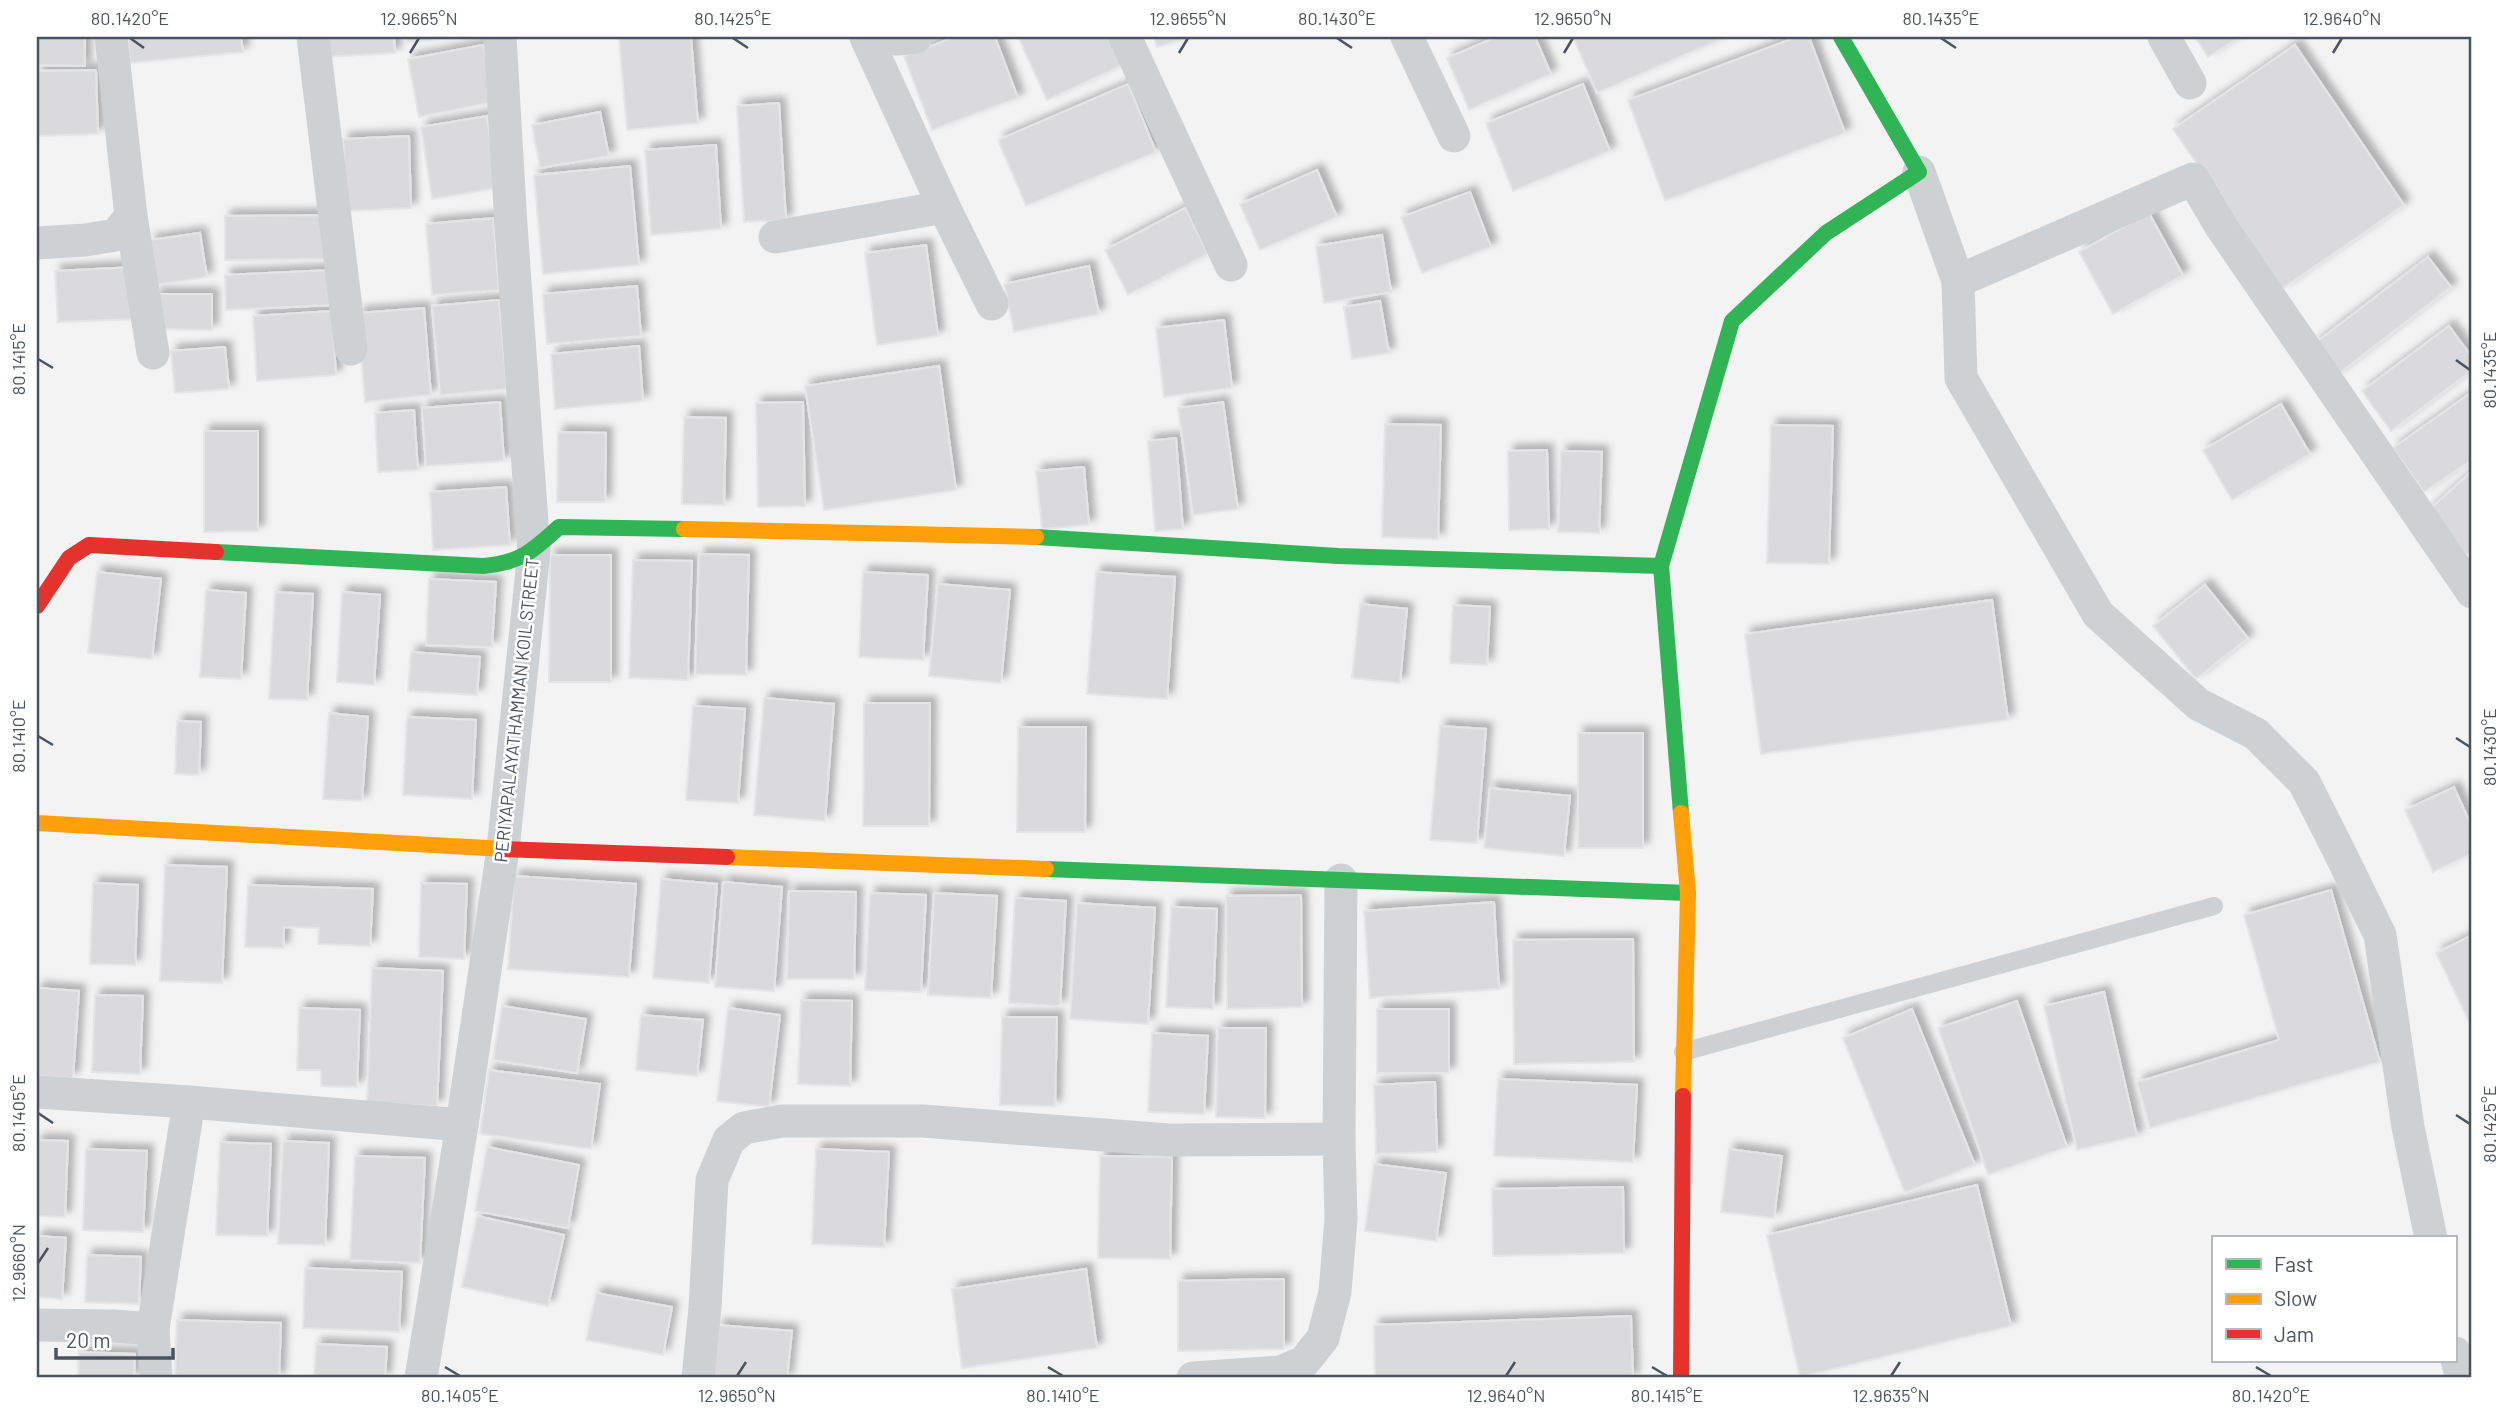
<svg xmlns="http://www.w3.org/2000/svg" width="2509" height="1415" viewBox="0 0 2509 1415" font-family="Barlow,sans-serif">
<defs>
<filter id="shadow"><feDropShadow dx="6" dy="-6" stdDeviation="3.5" flood-color="#0004"/></filter>
</defs>
<rect width="100%" height="100%" fill="#f3f3f3"/>
<g fill="#dadadc" stroke="#e4e5e6" stroke-width="2" filter="url(#shadow)">
<path d="M 37,37 L 85,37 L 85,66 L 37,65 Z"/>
<path d="M 128,37 L 241,37 L 243,52 L 130,63 Z"/>
<path d="M 324,37 L 394,37 L 395,53 L 325,57 Z"/>
<path d="M 406,37 L 472,37 L 407,42 Z"/>
<path d="M 619,37 L 691,37 L 698,123 L 627,130 Z"/>
<path d="M 955,37 L 995,37 L 1018,98 L 932,130 L 904,56 Z"/>
<path d="M 1018,37 L 1110,37 L 1123,65 L 1047,100 Z"/>
<path d="M 1154,37 L 1189,37 L 1157,47 Z"/>
<path d="M 1496,37 L 1535,37 L 1551,74 L 1469,110 L 1447,58 Z"/>
<path d="M 1573,37 L 1726,37 L 1597,93 Z"/>
<path d="M 1797,37 L 1809,37 L 1845,133 L 1665,201 L 1628,100 Z"/>
<path d="M 2195,37 L 2240,37 L 2208,57 Z"/>
<path d="M 483,45 L 494,102 L 419,117 L 408,59 Z"/>
<path d="M 2295,45 L 2404,205 L 2282,289 L 2173,129 Z"/>
<path d="M 96,70 L 98,134 L 37,136 L 37,71 Z"/>
<path d="M 1128,84 L 1156,152 L 1026,206 L 998,140 Z"/>
<path d="M 1583,84 L 1610,151 L 1513,191 L 1486,123 Z"/>
<path d="M 779,103 L 786,220 L 744,222 L 737,106 Z"/>
<path d="M 600,112 L 609,156 L 540,168 L 532,125 Z"/>
<path d="M 487,116 L 497,188 L 432,199 L 421,127 Z"/>
<path d="M 409,136 L 411,208 L 346,211 L 343,139 Z"/>
<path d="M 716,145 L 721,229 L 651,235 L 645,150 Z"/>
<path d="M 630,166 L 639,265 L 543,274 L 534,175 Z"/>
<path d="M 1317,170 L 1337,217 L 1260,250 L 1240,204 Z"/>
<path d="M 1470,192 L 1491,247 L 1422,273 L 1401,217 Z"/>
<path d="M 1185,208 L 1208,254 L 1128,295 L 1105,250 Z"/>
<path d="M 2149,213 L 2183,275 L 2113,314 L 2079,252 Z"/>
<path d="M 329,215 L 329,259 L 225,260 L 225,216 Z"/>
<path d="M 493,218 L 499,290 L 432,295 L 426,224 Z"/>
<path d="M 200,233 L 207,277 L 156,285 L 150,240 Z"/>
<path d="M 1382,235 L 1391,292 L 1324,303 L 1316,246 Z"/>
<path d="M 926,245 L 938,336 L 877,345 L 865,253 Z"/>
<path d="M 2428,257 L 2451,287 L 2337,375 L 2314,344 Z"/>
<path d="M 1089,266 L 1099,314 L 1014,332 L 1004,284 Z"/>
<path d="M 135,267 L 137,319 L 58,322 L 55,271 Z"/>
<path d="M 330,270 L 332,305 L 226,310 L 225,275 Z"/>
<path d="M 637,286 L 641,336 L 547,344 L 543,294 Z"/>
<path d="M 155,294 L 212,294 L 212,330 L 155,329 Z"/>
<path d="M 499,300 L 507,389 L 440,395 L 432,306 Z"/>
<path d="M 1380,301 L 1389,353 L 1352,359 L 1344,307 Z"/>
<path d="M 424,308 L 431,395 L 365,402 L 358,313 Z"/>
<path d="M 332,311 L 336,375 L 257,381 L 253,316 Z"/>
<path d="M 1224,320 L 1232,388 L 1164,397 L 1156,328 Z"/>
<path d="M 2449,326 L 2472,357 L 2472,370 L 2391,431 L 2362,391 Z"/>
<path d="M 639,346 L 643,401 L 555,409 L 551,354 Z"/>
<path d="M 225,347 L 229,389 L 175,393 L 171,351 Z"/>
<path d="M 939,366 L 956,490 L 824,510 L 805,386 Z"/>
<path d="M 2472,392 L 2472,460 L 2424,492 L 2393,448 Z"/>
<path d="M 500,402 L 504,461 L 426,466 L 422,408 Z"/>
<path d="M 803,402 L 805,506 L 758,507 L 756,403 Z"/>
<path d="M 1223,402 L 1238,509 L 1193,515 L 1178,408 Z"/>
<path d="M 2281,404 L 2310,454 L 2232,500 L 2203,450 Z"/>
<path d="M 414,410 L 418,470 L 378,472 L 375,413 Z"/>
<path d="M 684,417 L 726,418 L 724,505 L 682,504 Z"/>
<path d="M 1385,424 L 1441,425 L 1438,539 L 1382,537 Z"/>
<path d="M 1771,425 L 1833,426 L 1829,564 L 1767,563 Z"/>
<path d="M 204,431 L 258,431 L 258,531 L 204,532 Z"/>
<path d="M 558,432 L 606,433 L 605,502 L 557,502 Z"/>
<path d="M 1176,438 L 1183,529 L 1155,531 L 1148,441 Z"/>
<path d="M 1547,450 L 1549,529 L 1509,530 L 1508,451 Z"/>
<path d="M 1561,451 L 1602,452 L 1599,533 L 1558,532 Z"/>
<path d="M 1084,467 L 1089,525 L 1042,529 L 1036,471 Z"/>
<path d="M 2472,471 L 2472,549 L 2466,555 L 2427,512 Z"/>
<path d="M 506,487 L 510,545 L 433,550 L 430,492 Z"/>
<path d="M 699,554 L 749,555 L 746,675 L 695,674 Z"/>
<path d="M 550,555 L 611,555 L 611,682 L 549,682 Z"/>
<path d="M 633,560 L 692,561 L 688,680 L 629,678 Z"/>
<path d="M 97,572 L 161,579 L 152,659 L 88,653 Z"/>
<path d="M 863,572 L 928,575 L 923,660 L 859,657 Z"/>
<path d="M 1096,572 L 1175,577 L 1167,699 L 1087,694 Z"/>
<path d="M 429,579 L 496,582 L 492,647 L 426,645 Z"/>
<path d="M 938,584 L 1010,590 L 1001,683 L 929,676 Z"/>
<path d="M 2205,585 L 2248,638 L 2196,679 L 2153,626 Z"/>
<path d="M 206,590 L 246,593 L 241,679 L 200,677 Z"/>
<path d="M 275,592 L 313,594 L 307,700 L 269,699 Z"/>
<path d="M 342,592 L 380,595 L 374,685 L 337,682 Z"/>
<path d="M 1992,600 L 2008,720 L 1761,754 L 1745,634 Z"/>
<path d="M 1360,604 L 1407,609 L 1400,683 L 1352,678 Z"/>
<path d="M 1453,605 L 1490,607 L 1487,665 L 1450,663 Z"/>
<path d="M 411,652 L 480,657 L 477,695 L 408,691 Z"/>
<path d="M 764,698 L 834,704 L 825,821 L 754,815 Z"/>
<path d="M 864,703 L 930,703 L 929,826 L 863,826 Z"/>
<path d="M 693,706 L 745,709 L 738,803 L 686,800 Z"/>
<path d="M 329,713 L 368,717 L 362,801 L 323,799 Z"/>
<path d="M 407,717 L 476,720 L 472,799 L 403,795 Z"/>
<path d="M 177,721 L 201,722 L 199,775 L 175,774 Z"/>
<path d="M 1440,726 L 1486,729 L 1477,843 L 1430,840 Z"/>
<path d="M 1018,727 L 1086,727 L 1085,832 L 1017,832 Z"/>
<rect x="1578" y="733" width="65" height="115"/>
<path d="M 2454,787 L 2472,827 L 2472,854 L 2433,872 L 2405,810 Z"/>
<path d="M 1490,788 L 1570,796 L 1564,856 L 1484,848 Z"/>
<path d="M 165,865 L 227,867 L 222,983 L 160,981 Z"/>
<path d="M 514,876 L 636,884 L 629,977 L 508,969 Z"/>
<path d="M 661,879 L 717,884 L 709,983 L 653,978 Z"/>
<path d="M 723,882 L 782,887 L 774,991 L 715,987 Z"/>
<path d="M 93,883 L 138,885 L 135,965 L 90,964 Z"/>
<path d="M 421,883 L 467,884 L 464,959 L 419,957 Z"/>
<path d="M 248,885 L 373,889 L 370,946 L 318,944 L 319,928 L 284,927 L 283,948 L 245,947 Z"/>
<path d="M 2331,890 L 2380,1062 L 2150,1128 L 2137,1082 L 2279,1040 L 2244,915 Z"/>
<path d="M 789,891 L 856,892 L 854,979 L 787,979 Z"/>
<path d="M 870,893 L 926,895 L 921,992 L 865,990 Z"/>
<path d="M 934,893 L 997,896 L 991,998 L 928,995 Z"/>
<path d="M 1301,895 L 1302,1007 L 1227,1009 L 1226,896 Z"/>
<path d="M 1015,898 L 1066,901 L 1060,1006 L 1009,1003 Z"/>
<path d="M 1494,902 L 1499,989 L 1370,998 L 1364,911 Z"/>
<path d="M 1077,903 L 1155,908 L 1148,1024 L 1070,1019 Z"/>
<path d="M 1171,907 L 1217,909 L 1213,1009 L 1166,1007 Z"/>
<path d="M 2472,935 L 2472,1028 L 2436,953 Z"/>
<path d="M 1633,939 L 1634,1062 L 1514,1064 L 1513,940 Z"/>
<path d="M 372,968 L 443,971 L 437,1106 L 367,1103 Z"/>
<path d="M 37,988 L 79,991 L 73,1078 L 37,1076 Z"/>
<path d="M 2104,992 L 2137,1136 L 2077,1150 L 2044,1006 Z"/>
<path d="M 95,995 L 143,996 L 140,1074 L 92,1072 Z"/>
<path d="M 801,1000 L 852,1001 L 850,1086 L 798,1084 Z"/>
<path d="M 2017,1001 L 2067,1147 L 1988,1175 L 1938,1028 Z"/>
<path d="M 502,1006 L 586,1019 L 577,1073 L 493,1060 Z"/>
<path d="M 299,1008 L 360,1010 L 357,1087 L 321,1086 L 321,1070 L 297,1070 Z"/>
<path d="M 728,1008 L 780,1015 L 769,1107 L 717,1101 Z"/>
<rect x="1377" y="1009" width="72" height="64"/>
<path d="M 1912,1009 L 1975,1165 L 1905,1193 L 1843,1038 Z"/>
<path d="M 641,1015 L 703,1020 L 697,1076 L 636,1070 Z"/>
<path d="M 1002,1017 L 1057,1017 L 1055,1106 L 1000,1105 Z"/>
<path d="M 1218,1028 L 1266,1028 L 1265,1118 L 1216,1117 Z"/>
<path d="M 1152,1033 L 1208,1036 L 1204,1114 L 1148,1112 Z"/>
<path d="M 489,1070 L 600,1084 L 591,1149 L 480,1134 Z"/>
<path d="M 1498,1079 L 1637,1085 L 1633,1162 L 1494,1156 Z"/>
<path d="M 1435,1082 L 1437,1152 L 1376,1154 L 1374,1085 Z"/>
<path d="M 37,1140 L 68,1141 L 65,1217 L 37,1216 Z"/>
<path d="M 283,1141 L 329,1143 L 325,1245 L 278,1244 Z"/>
<path d="M 220,1142 L 271,1144 L 267,1236 L 216,1235 Z"/>
<path d="M 487,1147 L 579,1165 L 568,1228 L 475,1211 Z"/>
<path d="M 86,1149 L 147,1151 L 143,1232 L 83,1230 Z"/>
<path d="M 816,1149 L 889,1152 L 884,1247 L 812,1244 Z"/>
<path d="M 1729,1149 L 1782,1156 L 1774,1218 L 1721,1212 Z"/>
<path d="M 355,1156 L 425,1158 L 420,1263 L 350,1260 Z"/>
<path d="M 1100,1156 L 1172,1157 L 1170,1259 L 1098,1258 Z"/>
<path d="M 1374,1164 L 1446,1173 L 1436,1241 L 1365,1231 Z"/>
<path d="M 1977,1185 L 2011,1326 L 1800,1377 L 1767,1235 Z"/>
<path d="M 1623,1187 L 1624,1253 L 1493,1256 L 1492,1189 Z"/>
<path d="M 477,1216 L 564,1235 L 548,1306 L 462,1287 Z"/>
<path d="M 37,1236 L 66,1238 L 62,1299 L 37,1297 Z"/>
<path d="M 87,1255 L 141,1257 L 139,1304 L 85,1302 Z"/>
<path d="M 305,1268 L 402,1272 L 399,1332 L 303,1328 Z"/>
<path d="M 1086,1269 L 1097,1348 L 962,1368 L 952,1289 Z"/>
<path d="M 1284,1279 L 1284,1349 L 1178,1351 L 1178,1281 Z"/>
<path d="M 596,1293 L 672,1307 L 663,1355 L 586,1340 Z"/>
<path d="M 1631,1316 L 1633,1378 L 1375,1378 L 1374,1325 Z"/>
<path d="M 177,1320 L 281,1323 L 279,1378 L 175,1378 Z"/>
<path d="M 718,1325 L 792,1331 L 787,1378 L 713,1378 Z"/>
<path d="M 316,1344 L 387,1347 L 385,1378 L 314,1378 Z"/>
<path d="M 79,1352 L 135,1354 L 134,1378 L 78,1378 Z"/>
</g>
<g fill="none" stroke-linecap="round" stroke-linejoin="round">
<path stroke="#ced1d4" stroke-width="18" d="M 1683,1052 L 2214,906"/>
<g stroke="#ced1d4" stroke-width="33">
<path d="M 313,37 L 351,349"/>
<path d="M 866,37 L 944,207 L 992,304"/>
<path d="M 891,37 L 897,39 L 916,37"/>
<path d="M 1125,37 L 1231,265"/>
<path d="M 1407,37 L 1454,136"/>
<path d="M 2164,37 L 2190,83"/>
<path d="M 1919,172 L 1958,281 L 2193,179 L 2222,228 L 2472,592"/>
<path d="M 131,216 L 153,353"/>
<path d="M 775,237 L 944,207"/>
<path d="M 37,243 L 85,240 L 116,235 L 131,216 L 111,37"/>
<path d="M 1958,281 L 1961,378 L 2098,614 L 2198,704 L 2256,734 L 2304,782 L 2337,847 L 2380,935 L 2408,1127 L 2431,1238"/>
<path d="M 37,1092 L 189,1102 L 462,1125"/>
<path d="M 37,1325 L 114,1326 L 153,1329 L 156,1378"/>
<path d="M 153,1329 L 189,1102"/>
<path d="M 2455,1353 L 2462,1378"/>
<path d="M 421,1378 L 462,1125 L 503,849 L 534,551 L 511,225 L 500,37"/>
<path d="M 698,1378 L 705,1307 L 712,1180 L 729,1140 L 744,1128 L 782,1121 L 923,1121 L 1169,1140 L 1339,1139"/>
<path d="M 1193,1378 L 1281,1372 L 1304,1362 L 1323,1338 L 1335,1292 L 1341,1219 L 1339,1139 L 1341,880"/>
</g>
<g stroke="#30b455" stroke-width="16">
<path d="M 1036,537 L 1338,556 L 1661,566"/>
<path d="M 216,552 L 483,566 C 520,563 533,551 559,527 L 684,529"/>
<path d="M 1681,813 L 1661,566 L 1732,321 L 1826,233 L 1919,172 L 1841,37"/>
<path d="M 1046,869 L 1688,893"/>
</g>
<g stroke="#ff9f0a" stroke-width="16">
<path d="M 684,529 L 1036,537"/>
<path d="M 1681,813 L 1688,893 L 1683,1096"/>
<path d="M 37,823 L 504,849"/>
<path d="M 727,857 L 1046,869"/>
</g>
<g stroke="#e5322d" stroke-width="16">
<path d="M 37,606 L 69,558 L 89,545 L 216,552"/>
<path d="M 504,849 L 727,857"/>
<path d="M 1681,1378 L 1683,1096"/>
</g>
</g>
<path fill="none" stroke="#49535f" stroke-width="2.5" d="M 130,38 L 144,48M 733,38 L 748,48M 1337,38 L 1352,48M 1941,38 L 1956,48M 410,53 L 419,38M 1179,53 L 1188,38M 1564,53 L 1573,38M 2333,53 L 2342,38M 38,359 L 53,368M 2456,360 L 2470,370M 38,736 L 53,745M 2456,738 L 2470,747M 38,1113 L 53,1123M 2456,1115 L 2470,1124M 38,1263 L 48,1248M 445,1367 L 460,1376M 1048,1367 L 1063,1376M 1652,1367 L 1667,1376M 2256,1367 L 2271,1376M 737,1376 L 746,1362M 1506,1376 L 1515,1362M 1891,1376 L 1900,1362"/>
<g text-anchor="middle" stroke-width="5" stroke-linejoin="round" paint-order="stroke">
<g font-size="18" fill="#49535f" stroke="#fff">
<text transform="translate(517 710) rotate(-84)" y="6">PERIYAPALAYATHAMMAN KOIL STREET</text>
</g>
</g>
<rect width="2509" height="1415" fill="none" stroke="#ffffff" stroke-width="77"/>
<rect x="2212" y="1236" width="245" height="126" fill="#ffffff" stroke="#b6babf" stroke-width="2"/>
<rect x="2226" y="1259" width="35" height="10" fill="#30b455" stroke="#b6babf" stroke-width="2"/>
<text x="2274" y="1272" font-size="21" fill="#49535f">Fast</text>
<rect x="2226" y="1294" width="35" height="10" fill="#ff9f0a" stroke="#b6babf" stroke-width="2"/>
<text x="2274" y="1306" font-size="21" fill="#49535f">Slow</text>
<rect x="2226" y="1329" width="35" height="10" fill="#e5322d" stroke="#b6babf" stroke-width="2"/>
<text x="2274" y="1342" font-size="21" fill="#49535f">Jam</text>
<path d="M56 1348v10h117v-10" fill="none" stroke="#49535f" stroke-width="3.5"/>
<text x="66" y="1348" font-size="21" fill="#49535f" stroke="#ffffff" stroke-width="5" paint-order="stroke">20 m</text>
<rect x="38" y="38" width="2432" height="1338" fill="none" stroke="#49535f" stroke-width="2.5"/>
<g font-size="18" text-anchor="middle" fill="#49535f">
<text x="130" y="25">80.1420°E</text>
<text x="419" y="25">12.9665°N</text>
<text x="733" y="25">80.1425°E</text>
<text x="1188" y="25">12.9655°N</text>
<text x="1337" y="25">80.1430°E</text>
<text x="1573" y="25">12.9650°N</text>
<text x="1941" y="25">80.1435°E</text>
<text x="2342" y="25">12.9640°N</text>
<text transform="translate(19 359) rotate(-90)" y="6">80.1415°E</text>
<text transform="translate(2490 370) rotate(-90)" y="6">80.1435°E</text>
<text transform="translate(19 736) rotate(-90)" y="6">80.1410°E</text>
<text transform="translate(2490 747) rotate(-90)" y="6">80.1430°E</text>
<text transform="translate(19 1113) rotate(-90)" y="6">80.1405°E</text>
<text transform="translate(2490 1124) rotate(-90)" y="6">80.1425°E</text>
<text transform="translate(19 1263) rotate(-90)" y="6">12.9660°N</text>
<text x="460" y="1402">80.1405°E</text>
<text x="737" y="1402">12.9650°N</text>
<text x="1063" y="1402">80.1410°E</text>
<text x="1506" y="1402">12.9640°N</text>
<text x="1667" y="1402">80.1415°E</text>
<text x="1891" y="1402">12.9635°N</text>
<text x="2271" y="1402">80.1420°E</text>
</g>
</svg>
